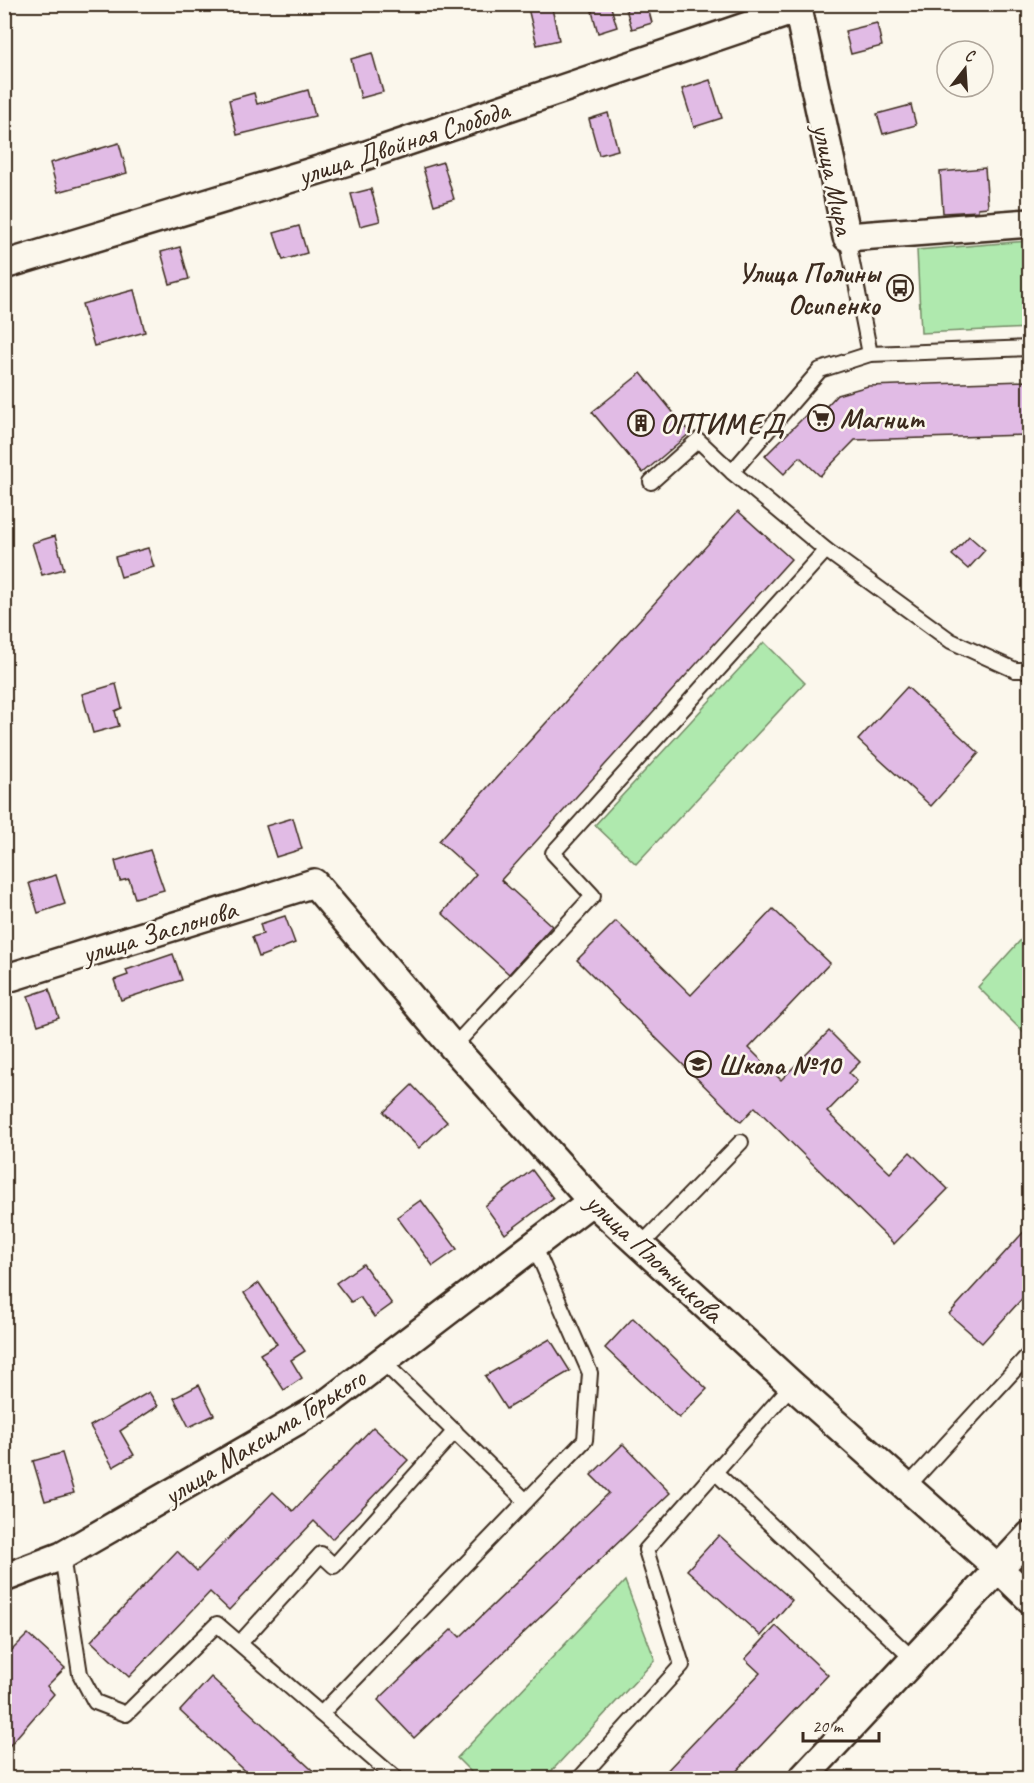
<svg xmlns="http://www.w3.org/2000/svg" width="1034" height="1783" viewBox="0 0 1034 1783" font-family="Caveat,sans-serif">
<rect width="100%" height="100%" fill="#fbf7ec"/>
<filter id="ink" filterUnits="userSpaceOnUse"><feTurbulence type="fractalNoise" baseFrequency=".0167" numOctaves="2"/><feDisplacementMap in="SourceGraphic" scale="12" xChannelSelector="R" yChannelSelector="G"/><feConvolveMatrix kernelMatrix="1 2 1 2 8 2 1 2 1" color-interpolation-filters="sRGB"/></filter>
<g filter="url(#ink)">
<g fill="#afe9ae" stroke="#758a66" stroke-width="1.5">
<path d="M 1029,241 L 1029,328 L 921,333 L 917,250 Z"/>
<path d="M 764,642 L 805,683 L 636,864 L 595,825 Z"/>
<path d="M 1029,931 L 1029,1038 L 978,987 Z"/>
<path d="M 625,1581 L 655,1660 L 545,1778 L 477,1778 L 457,1758 Z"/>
</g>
<g fill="#e1bbe5" stroke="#3b2a1e" stroke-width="1.5">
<path d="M 527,4 L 551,4 L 559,40 L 537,45 Z"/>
<path d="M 590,4 L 610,4 L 617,27 L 598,33 Z"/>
<path d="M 641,4 L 647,4 L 652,23 L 632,29 L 626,9 Z"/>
<path d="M 877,23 L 882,46 L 851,54 L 845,31 Z"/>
<path d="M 372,53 L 383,92 L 361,98 L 351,59 Z"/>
<path d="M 710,80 L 722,118 L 694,127 L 682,89 Z"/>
<path d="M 308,90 L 315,116 L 237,135 L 229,100 L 254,93 L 257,104 Z"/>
<path d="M 911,105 L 916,125 L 883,134 L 877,114 Z"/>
<path d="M 608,113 L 618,150 L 599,155 L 589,119 Z"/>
<path d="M 119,143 L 127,173 L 58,192 L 50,163 Z"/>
<path d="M 443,162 L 454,199 L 434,205 L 423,168 Z"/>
<path d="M 985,168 L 988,207 L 978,208 L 978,211 L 943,213 L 940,172 Z"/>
<path d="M 371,189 L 380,221 L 360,226 L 351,194 Z"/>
<path d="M 299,226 L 307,253 L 283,260 L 274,233 Z"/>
<path d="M 180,247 L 189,279 L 170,284 L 161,252 Z"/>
<path d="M 134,290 L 145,332 L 94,346 L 82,304 Z"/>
<path d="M 641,373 L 690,433 L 643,473 L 592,412 Z"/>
<path d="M 1029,381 L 1029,435 L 855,440 L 820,476 L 800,457 L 784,474 L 765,456 L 817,404 L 823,410 L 837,395 L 868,386 Z"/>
<path d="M 738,511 L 791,559 L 501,880 L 552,926 L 509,974 L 442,913 L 476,874 L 439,841 Z"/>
<path d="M 55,536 L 64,569 L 42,575 L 32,543 Z"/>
<path d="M 969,536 L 985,550 L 968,569 L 952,555 Z"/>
<path d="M 148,548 L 154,567 L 121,577 L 115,557 Z"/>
<path d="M 116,684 L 122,708 L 115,711 L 119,726 L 93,733 L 82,694 Z"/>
<path d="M 907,687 L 979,753 L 931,806 L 858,740 Z"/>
<path d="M 293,818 L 302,849 L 276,857 L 266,826 Z"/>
<path d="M 150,850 L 164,890 L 135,898 L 129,879 L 120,881 L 115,861 Z"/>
<path d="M 56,875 L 65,904 L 38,913 L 29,883 Z"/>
<path d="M 773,909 L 830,963 L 749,1048 L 781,1080 L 829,1031 L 860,1062 L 849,1073 L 857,1081 L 827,1112 L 890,1173 L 910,1152 L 948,1189 L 894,1244 L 755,1107 L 741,1122 L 577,960 L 616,921 L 691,995 Z"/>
<path d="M 285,916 L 295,943 L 259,957 L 252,937 L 263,934 L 260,924 Z"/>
<path d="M 173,954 L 182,980 L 121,1000 L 114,980 L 128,975 L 126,970 Z"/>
<path d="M 49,989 L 59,1018 L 38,1025 L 28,996 Z"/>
<path d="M 412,1085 L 447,1122 L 419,1148 L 384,1112 Z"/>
<path d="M 532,1170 L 553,1198 L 505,1234 L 485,1206 Z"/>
<path d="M 421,1200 L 457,1249 L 433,1266 L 397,1217 Z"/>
<path d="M 1029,1226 L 1029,1291 L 982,1343 L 949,1314 Z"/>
<path d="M 363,1264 L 392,1304 L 374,1317 L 360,1297 L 351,1302 L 336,1283 Z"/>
<path d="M 259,1283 L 305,1351 L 291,1360 L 302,1378 L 284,1390 L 260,1354 L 277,1344 L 244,1293 Z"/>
<path d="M 633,1318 L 707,1389 L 679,1418 L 605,1348 Z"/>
<path d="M 550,1339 L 570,1371 L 506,1409 L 485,1376 Z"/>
<path d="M 199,1385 L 214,1415 L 189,1427 L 174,1398 Z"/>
<path d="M 149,1392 L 158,1406 L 120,1431 L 134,1455 L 113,1467 L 90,1426 Z"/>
<path d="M 373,1427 L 408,1460 L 332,1539 L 314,1521 L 229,1610 L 210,1592 L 129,1677 L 91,1641 L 177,1551 L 197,1571 L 273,1492 L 293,1511 Z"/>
<path d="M 623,1444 L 670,1493 L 414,1738 L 378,1700 L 452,1629 L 460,1637 L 609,1493 L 591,1475 Z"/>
<path d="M 62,1453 L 74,1493 L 45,1501 L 33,1461 Z"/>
<path d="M 719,1535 L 792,1600 L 761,1636 L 687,1570 Z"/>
<path d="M 776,1626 L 828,1675 L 729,1779 L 659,1779 L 760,1673 L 745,1659 Z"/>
<path d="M 28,1634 L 65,1668 L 47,1686 L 54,1694 L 4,1752 L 4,1658 Z"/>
<path d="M 211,1677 L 322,1779 L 253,1779 L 180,1711 Z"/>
</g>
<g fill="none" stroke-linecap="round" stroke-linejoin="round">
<defs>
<g id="lane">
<path d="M 847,237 L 870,354"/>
<path d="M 1030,348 L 870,354 L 820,370 L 732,472 L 826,550 L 951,641 L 1015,670 L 1030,670"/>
<path d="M 651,482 L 698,440 L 732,472"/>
<path d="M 453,1047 L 593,896 L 553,853 L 826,550"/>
<path d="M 641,1245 L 741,1142"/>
<path d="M 382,1361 L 526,1501"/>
<path d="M 715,1472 L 914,1660"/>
<path d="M 907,1487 L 1030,1353"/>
<path d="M 62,1556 L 80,1674 L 95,1702 L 126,1714 L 217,1624 L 395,1778"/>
<path d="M 240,1643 L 321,1554 L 334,1566 L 455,1431"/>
<path d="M 321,1714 L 585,1440 L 590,1373 L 534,1245"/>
<path d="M 580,1778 L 682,1665 L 646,1550 L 792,1385"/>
</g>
<g id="street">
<path d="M 797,4 L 847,237 L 1030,223"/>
<path d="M 4,265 L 358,158 L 798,9"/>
<path d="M 4,979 L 314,883 L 453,1047 L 592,1201 L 792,1385 L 999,1569 L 1030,1599"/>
<path d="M 4,1578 L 62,1556 L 326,1404 L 592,1201"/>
<path d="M 803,1778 L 1030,1535"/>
</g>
</defs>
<use href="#lane" stroke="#3b2a1e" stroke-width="18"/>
<use href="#street" stroke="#3b2a1e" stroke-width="32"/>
<use href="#lane" stroke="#fbf7ec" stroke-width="14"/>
<use href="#street" stroke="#fbf7ec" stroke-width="27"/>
</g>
</g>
<defs>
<symbol id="bus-ring" viewBox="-11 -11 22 22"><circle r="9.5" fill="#fbf7ec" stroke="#3b2a1e" stroke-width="1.5"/><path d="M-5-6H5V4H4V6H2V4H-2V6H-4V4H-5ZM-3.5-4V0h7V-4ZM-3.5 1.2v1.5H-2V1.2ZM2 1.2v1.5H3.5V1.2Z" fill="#3b2a1e"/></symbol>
<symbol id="supermarket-ring" viewBox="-11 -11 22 22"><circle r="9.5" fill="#fbf7ec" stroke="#3b2a1e" stroke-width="1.5"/><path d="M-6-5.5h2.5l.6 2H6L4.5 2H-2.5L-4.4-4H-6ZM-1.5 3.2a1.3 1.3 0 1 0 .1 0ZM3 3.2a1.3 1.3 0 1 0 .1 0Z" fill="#3b2a1e"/></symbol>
<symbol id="building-ring" viewBox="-11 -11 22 22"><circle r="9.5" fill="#fbf7ec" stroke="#3b2a1e" stroke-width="1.5"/><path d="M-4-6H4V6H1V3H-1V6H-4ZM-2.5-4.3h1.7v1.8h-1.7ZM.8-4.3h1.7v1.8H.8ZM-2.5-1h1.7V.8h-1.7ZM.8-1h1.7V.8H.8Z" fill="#3b2a1e"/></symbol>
<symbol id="school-ring" viewBox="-11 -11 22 22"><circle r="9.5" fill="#fbf7ec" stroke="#3b2a1e" stroke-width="1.5"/><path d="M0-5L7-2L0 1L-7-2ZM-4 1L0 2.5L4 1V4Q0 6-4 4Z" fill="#3b2a1e"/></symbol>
</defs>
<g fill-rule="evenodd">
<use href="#bus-ring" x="885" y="273" width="30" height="30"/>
<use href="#supermarket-ring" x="806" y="403" width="30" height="30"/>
<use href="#building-ring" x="626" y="408" width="30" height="30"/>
<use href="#school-ring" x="683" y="1049" width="30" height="30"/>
</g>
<g text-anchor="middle" stroke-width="5" stroke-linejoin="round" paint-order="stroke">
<g font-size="28" fill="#3b2a1e" stroke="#fbf7ec">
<text transform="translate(403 142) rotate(-18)" y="10">улица Двойная Слобода</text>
<text transform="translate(834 179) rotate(78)" y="10">улица Мира</text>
<text transform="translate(159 931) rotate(-17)" y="10">улица Заслонова</text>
<text transform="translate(655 1257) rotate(43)" y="10">улица Плотникова</text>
<text transform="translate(264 1436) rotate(-32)" y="10">улица Максима Горького</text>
</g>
<g font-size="28" font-weight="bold" fill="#3b2a1e" stroke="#fbf7ec" text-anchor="start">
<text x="880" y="282" text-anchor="end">Улица Полины<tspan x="880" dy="32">Осипенко</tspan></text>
<text x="840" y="428">Магнит</text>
<text x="660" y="433">ОПТИМЕД</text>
<text x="718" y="1074">Школа №10</text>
</g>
</g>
<rect width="1034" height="1783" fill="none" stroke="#fbf7ec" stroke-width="24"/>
<rect x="12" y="12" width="1010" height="1759" fill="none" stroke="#3b2a1e" stroke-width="2" filter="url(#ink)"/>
<g transform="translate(965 69) rotate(17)"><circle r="28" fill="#fbf7ec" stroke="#aea59a" stroke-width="1.5"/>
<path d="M0-4.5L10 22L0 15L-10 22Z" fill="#3b2a1e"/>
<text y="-9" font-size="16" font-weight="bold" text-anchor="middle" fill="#3b2a1e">С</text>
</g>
<path d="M803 1732v9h76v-9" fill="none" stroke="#3b2a1e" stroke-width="3"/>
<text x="812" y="1732" font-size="18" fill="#3b2a1e" stroke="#fbf7ec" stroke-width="4.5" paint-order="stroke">20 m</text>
</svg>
